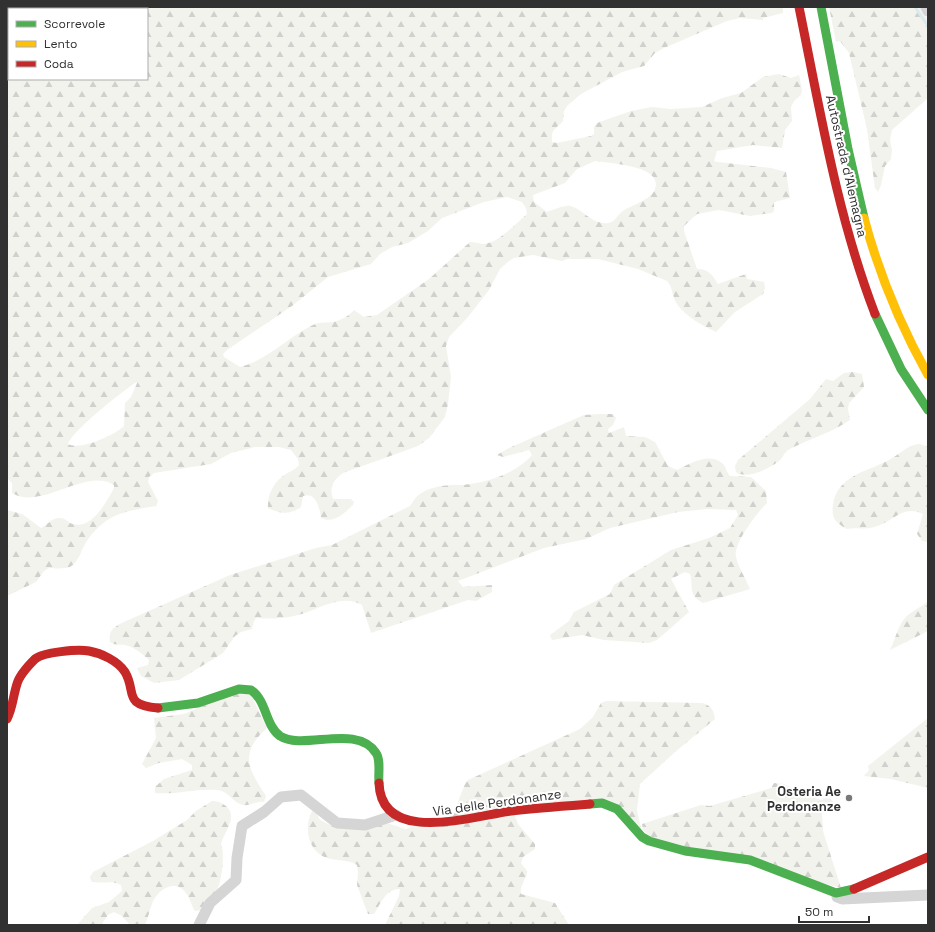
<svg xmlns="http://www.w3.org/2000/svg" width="935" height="932" viewBox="0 0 935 932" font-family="'Space Grotesk',sans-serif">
<defs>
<pattern id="forest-firs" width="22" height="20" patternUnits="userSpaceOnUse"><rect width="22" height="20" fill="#f2f3ed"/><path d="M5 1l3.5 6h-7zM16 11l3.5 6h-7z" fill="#d0d1cc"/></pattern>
</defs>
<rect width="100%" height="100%" fill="#fff"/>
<g fill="url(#forest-firs)" fill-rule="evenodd">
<path d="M 7,7 L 71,7 L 71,9 L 9,9 L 9,50 L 7,51 Z"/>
<path d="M 140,7 L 783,7 L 783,13 L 763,18 L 763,20 L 740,18 L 727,21 L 664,48 L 655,53 L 644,66 L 622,72 L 581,94 L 567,106 L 564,111 L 563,121 C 555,130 551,128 552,142 L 557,143 L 591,136 L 594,134 L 594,127 L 597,123 L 631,111 L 652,107 L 671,109 L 702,107 L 722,98 L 741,93 L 763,77 L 779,74 L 791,78 L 799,75 L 802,90 L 801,95 L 794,101 L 791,107 L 792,121 L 785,130 L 782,148 L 753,145 L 717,151 L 714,161 L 718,162 L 771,168 L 786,172 L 790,198 L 774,202 L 774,211 L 772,213 L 750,216 L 719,210 L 697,214 L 684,226 L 684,231 L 697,269 C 709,269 712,275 718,284 L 746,274 L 747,279 L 764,282 L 765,288 L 763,294 L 735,312 L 716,332 C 703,326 685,316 677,304 C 672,297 673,287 667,281 L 638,269 L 598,259 L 567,259 L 562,261 L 533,255 L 514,258 L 509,261 L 500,269 L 489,290 L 468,317 L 449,337 L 446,346 L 451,377 L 448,404 L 445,417 L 429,438 L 418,446 L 343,473 C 333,480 329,487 333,499 L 351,499 L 354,502 L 353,505 C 343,514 334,524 321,518 C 320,509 316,491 303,496 L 301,507 C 290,515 280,514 268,508 C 267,496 273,483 283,476 C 288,472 294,471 299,465 L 298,459 L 291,450 L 279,447 L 255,447 L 231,453 L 211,464 L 154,473 L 149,477 L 148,482 L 158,501 L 156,506 C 139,509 121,511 106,521 C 98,527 90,535 85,544 C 74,565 77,570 49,568 L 44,571 L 36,582 L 7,596 L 7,510 L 22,514 L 41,528 C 47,525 52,518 59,518 C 65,517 68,523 73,524 C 92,530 107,501 114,488 L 114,485 C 86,467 41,511 12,493 L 12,483 L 7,478 L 7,56 L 9,55 L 9,79 L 147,79 L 147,9 L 136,9 ZM 595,161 C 608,163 649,165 655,180 C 661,198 633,204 623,211 C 618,214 615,222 609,223 C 591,225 584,209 570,206 C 564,205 553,210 547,212 L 534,202 L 533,195 L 565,183 L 577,169 ZM 507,197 L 522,202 L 526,208 L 527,214 C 517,223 496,245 482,244 C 478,243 475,242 470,242 L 429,279 L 377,315 L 364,317 L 354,310 C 349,316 340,321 333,322 C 327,323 320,322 315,324 C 289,336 268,360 240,367 L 224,357 L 223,354 L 227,350 L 292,306 L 328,277 L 371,264 L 380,254 L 392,247 L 408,243 L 428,231 L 442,218 L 484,202 ZM 138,381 L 131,397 L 125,403 L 124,426 C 115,435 80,451 68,444 C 72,431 125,389 138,381 Z"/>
<path d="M 829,7 L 920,7 L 928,20 L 928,98 L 892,130 L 890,140 L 892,150 L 891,159 L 885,166 L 881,185 L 878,192 L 875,188 L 867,129 L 849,53 L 840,41 L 836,42 Z"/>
<path d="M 853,372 L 862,374 L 864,387 L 849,403 L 848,409 L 850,420 C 831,433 809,439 788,450 C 783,453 783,458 779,461 C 769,469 746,480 736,472 L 735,466 L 738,460 L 810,399 L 826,379 L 833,381 L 844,373 Z"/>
<path d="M 600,414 L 613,414 L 616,418 L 613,425 L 608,429 L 609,433 L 624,427 L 626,436 L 645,437 L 655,442 L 668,466 L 677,470 C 689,464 709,452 722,463 C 726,466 726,472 730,476 L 751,477 L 766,491 L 767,503 C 758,512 733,543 736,557 C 738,567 746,579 750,589 L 703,603 C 687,594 694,587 690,574 L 685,572 L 671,579 L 689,612 L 657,640 L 649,643 L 604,640 L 582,635 L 552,640 L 550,635 L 569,621 L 574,612 L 610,594 L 614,585 L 671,550 L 709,538 L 730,528 L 738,515 L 736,510 L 707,509 L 678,512 L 610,528 L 586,539 L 544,548 L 458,581 L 463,587 L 492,585 L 492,592 L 476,601 L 468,600 L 371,633 L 362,605 C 340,592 315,612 294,616 C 281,619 268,619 256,618 L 254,621 L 252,629 L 241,632 L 235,636 L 223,653 L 179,680 L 154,683 L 141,676 L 137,668 L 148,665 L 149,660 C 143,654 134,647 125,645 C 119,644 115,646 110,642 C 108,630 114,627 124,622 L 230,575 L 316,548 L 332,545 L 410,506 C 413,502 416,496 420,494 C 431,486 446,485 459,485 C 483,484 516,474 532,455 L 529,450 L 503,457 L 497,455 L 507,449 L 584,415 Z"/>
<path d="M 920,444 L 928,447 L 928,542 L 922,541 L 917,534 L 923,514 C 902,504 894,522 874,527 C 864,530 856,527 847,529 C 836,523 831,518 833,505 C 837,476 866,472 887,461 C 898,456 908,444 920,444 Z"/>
<path d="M 928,601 L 928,631 L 890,650 C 895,640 898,626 905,618 C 911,611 921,608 928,601 Z"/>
<path d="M 247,687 L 267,728 C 239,753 248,769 266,796 L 264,802 C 257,801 249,806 243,805 C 233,803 229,791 217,790 C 197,788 176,795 155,793 L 155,787 L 164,779 L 192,770 L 192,765 L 182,759 L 159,763 L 146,768 L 142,764 L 156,738 L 154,718 L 184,714 Z"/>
<path d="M 606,701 L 701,703 C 710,704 714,710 715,719 L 675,752 L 640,784 L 637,810 L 641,829 L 615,807 L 452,817 L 465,784 L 468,780 L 580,729 L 593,717 L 601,703 Z"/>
<path d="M 928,718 L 928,788 L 891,779 L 864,776 L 869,770 L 868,766 Z"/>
<path d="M 774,783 L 784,784 L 807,796 L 822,800 L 824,798 L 831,799 L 833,802 L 832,805 L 822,813 L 823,831 L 841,888 L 651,838 L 643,830 L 642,824 L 701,805 L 710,806 L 768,789 L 771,788 Z"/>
<path d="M 212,801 C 217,801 223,803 227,807 C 238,818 224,832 221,844 C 225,853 222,879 218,888 C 214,896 209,903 203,910 L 195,911 C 191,905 190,897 185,892 C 181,886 174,885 168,887 C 150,895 152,909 145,925 L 130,925 L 122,916 L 114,912 L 108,915 L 103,922 L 103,925 L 77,925 L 92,908 L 109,902 L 122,891 L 121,885 C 111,879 101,885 91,881 L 90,877 L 93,872 L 153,841 L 187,820 L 196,811 Z"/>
<path d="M 315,810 L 320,820 L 330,825 L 384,822 L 405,829 L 414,826 L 514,813 L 518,824 L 535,844 L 535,849 L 523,857 L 521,863 C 522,866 526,868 527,871 C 529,875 519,885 521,894 L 555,903 L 569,925 L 385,925 L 399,896 L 400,889 C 386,888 380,905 374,914 L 368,914 L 357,885 L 358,872 L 357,865 C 347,859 337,861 327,858 C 307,851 304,827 312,811 Z"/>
</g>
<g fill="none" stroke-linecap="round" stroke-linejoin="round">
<path stroke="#d9ebee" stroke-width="3" d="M 915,7 L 928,26"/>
<g stroke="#d5d5d5" stroke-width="11">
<path d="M 926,7 L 928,11"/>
<path d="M 129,9 L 133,7"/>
<path d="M 7,54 L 9,53"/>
<path d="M 837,897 L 842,899 L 928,895"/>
<path d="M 199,925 L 210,903 L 236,880 L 237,858 L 242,826 L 264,812 L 281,797 L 301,795 L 337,823 L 365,825 L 396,815"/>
</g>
<g stroke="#4caf50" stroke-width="9">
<path d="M 821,7 L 848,149 L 864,218"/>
<path d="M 875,314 L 901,369 L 928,410"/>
<path d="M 158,708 L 198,703 L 239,689 L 251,690 C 267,701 265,725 280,736 C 303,751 357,723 376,753 C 381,760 378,774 379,783"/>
<path d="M 590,804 L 602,803 L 617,809 L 642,837 L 649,841 L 685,851 L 750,860 L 836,893 L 854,889"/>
</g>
<path stroke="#ffc107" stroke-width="9" d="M 864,218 C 879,274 900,325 928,375"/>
<g stroke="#c62828" stroke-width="9">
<path d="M 799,7 C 820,110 837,215 875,314"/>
<path d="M 7,719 C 13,707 13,696 17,684 C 19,676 29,665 35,659 C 43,652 78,649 89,651 C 101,653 118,661 125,672 C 137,692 122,705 158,708"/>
<path d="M 379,783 C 381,846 473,816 511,811 C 537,808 564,806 590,804"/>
<path d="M 854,889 L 928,857"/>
</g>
</g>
<circle fill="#797979" stroke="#fff" stroke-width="1.5" cx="849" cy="798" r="4"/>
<g text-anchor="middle" stroke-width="4" stroke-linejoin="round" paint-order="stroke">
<g font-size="13" fill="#313131" stroke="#fff">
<text transform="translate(847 166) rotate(77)" y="5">Autostrada d'Alemagna</text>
<text transform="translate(497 802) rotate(-8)" y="5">Via delle Perdonanze</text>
</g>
<g font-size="13" font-weight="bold" fill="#313131" stroke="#fff" text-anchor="end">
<text x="841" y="796">Osteria Ae<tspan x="841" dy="15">Perdonanze</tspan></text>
</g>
</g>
<rect width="935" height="932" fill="none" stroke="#313131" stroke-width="16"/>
<rect x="8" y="8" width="140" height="72" fill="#ffffff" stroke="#adadad"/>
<rect x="16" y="21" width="20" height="6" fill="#4caf50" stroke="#adadad"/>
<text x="44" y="28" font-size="12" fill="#313131">Scorrevole</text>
<rect x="16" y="41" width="20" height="6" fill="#ffc107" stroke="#adadad"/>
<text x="44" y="48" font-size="12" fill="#313131">Lento</text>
<rect x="16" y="61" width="20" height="6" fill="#c62828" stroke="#adadad"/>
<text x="44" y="68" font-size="12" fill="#313131">Coda</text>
<path d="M799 916v6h70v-6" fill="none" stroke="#313131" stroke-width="2"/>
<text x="805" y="916" font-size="12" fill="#313131" stroke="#ffffff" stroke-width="3" paint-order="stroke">50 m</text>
</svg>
